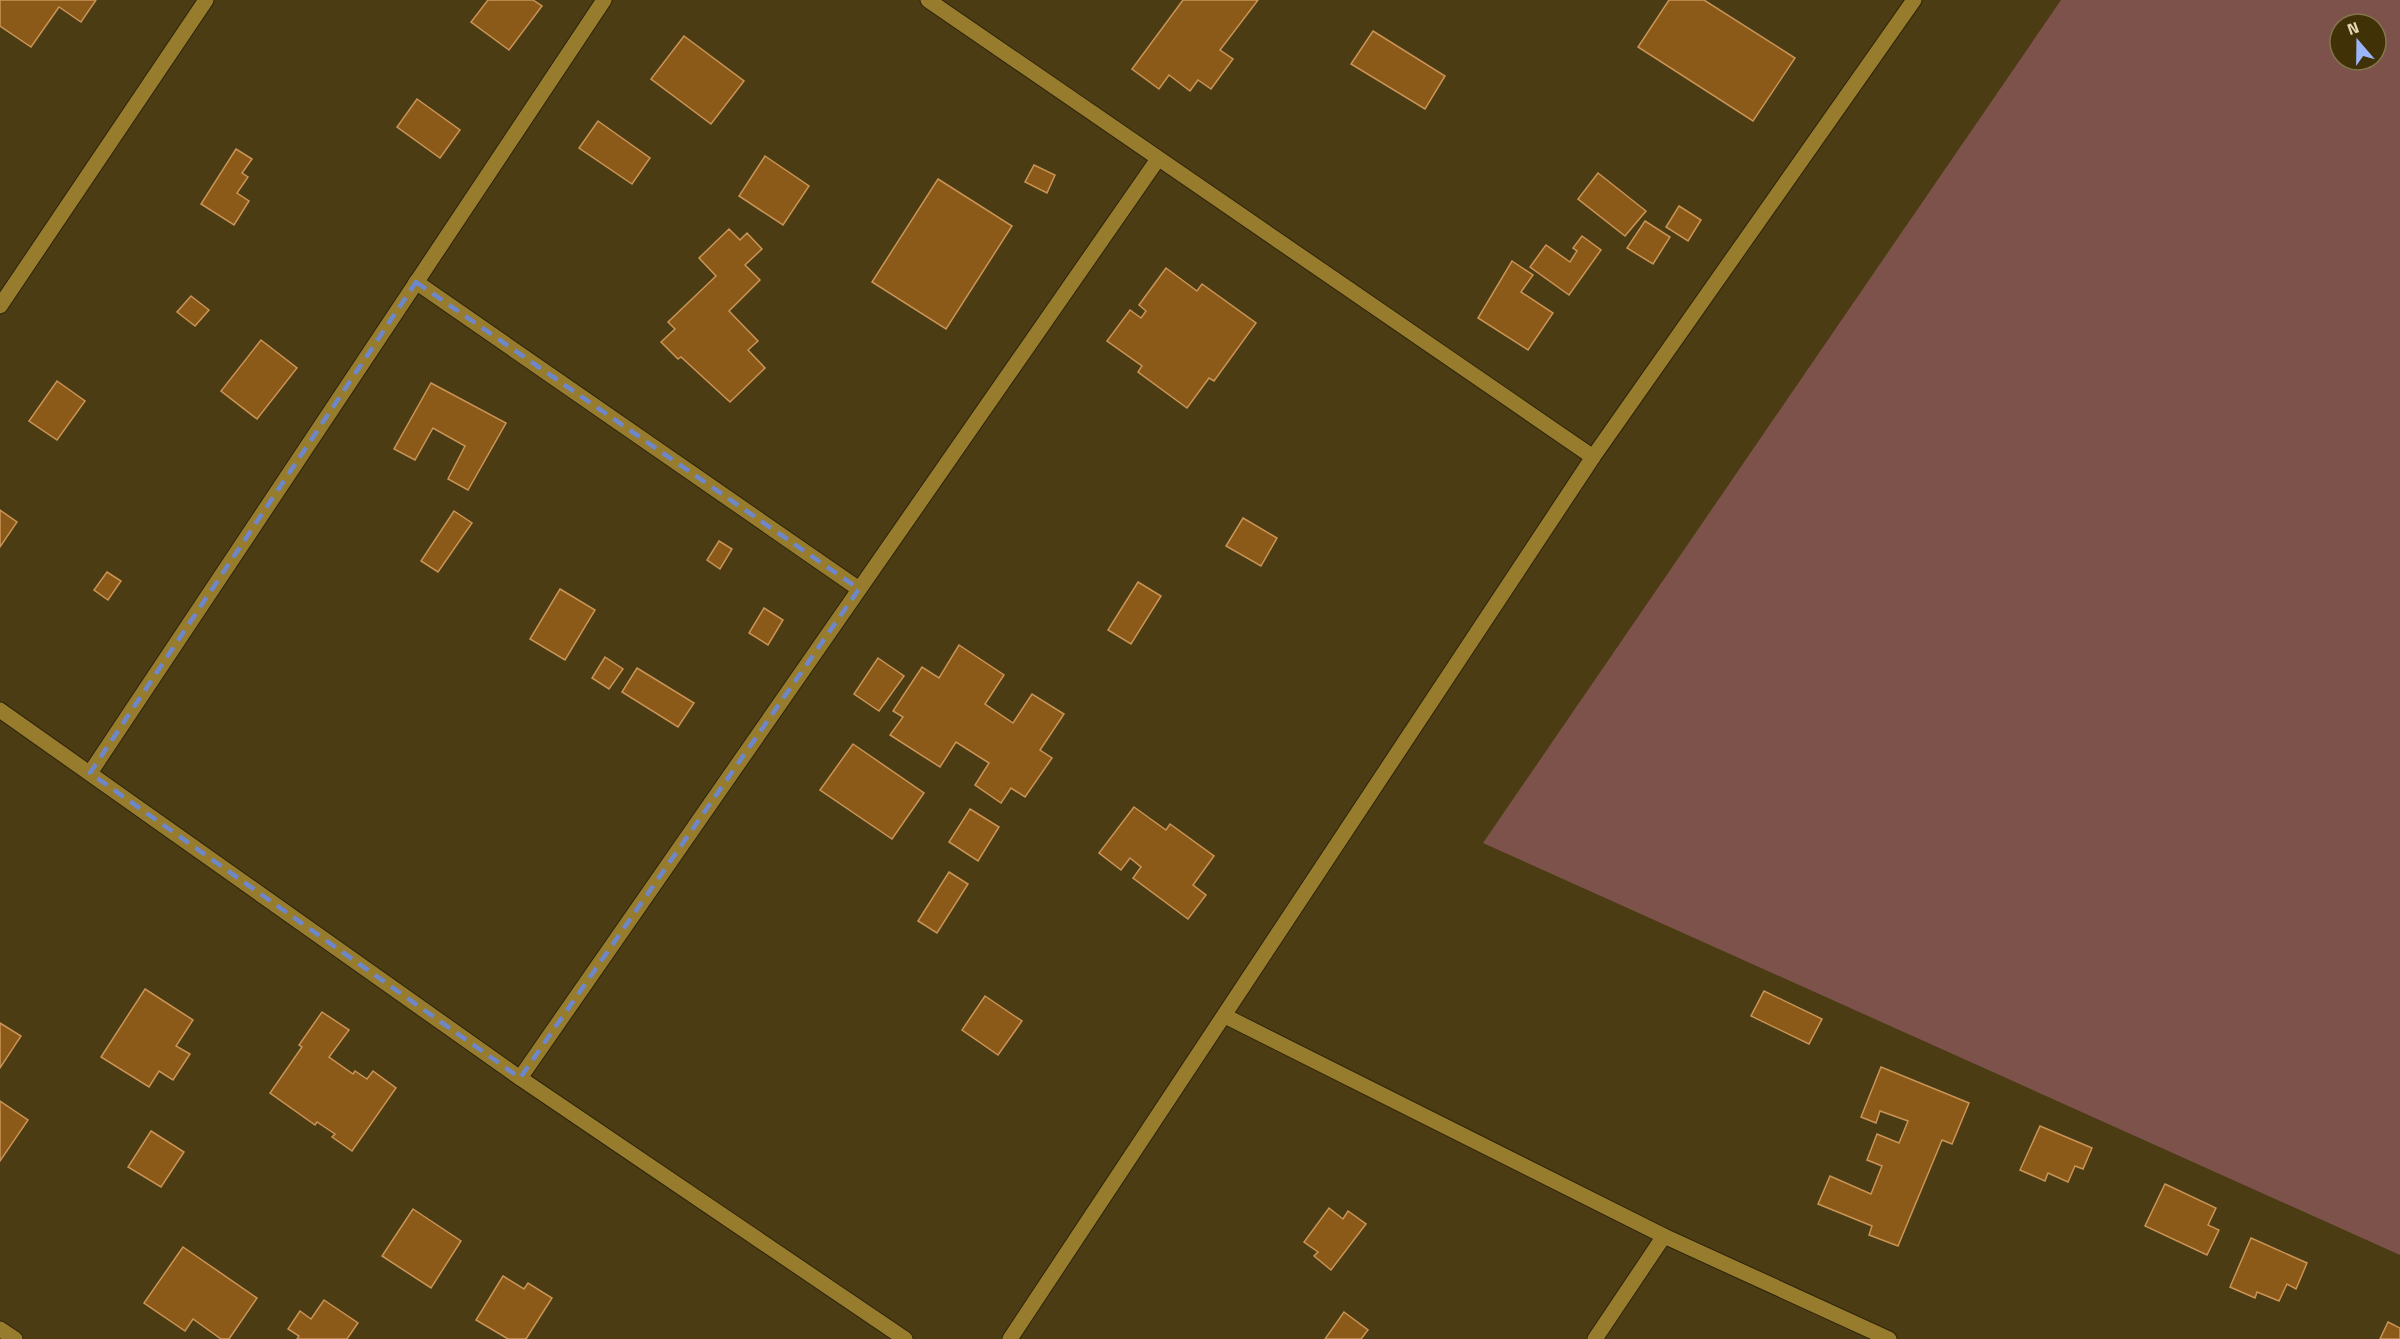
<svg xmlns="http://www.w3.org/2000/svg" width="2400" height="1339" viewBox="0 0 2400 1339" font-family="'Titillium Web',sans-serif">
<rect width="100%" height="100%" fill="#4b3c13"/>
<path fill="#7d524b" fill-rule="evenodd" d="M 2061,0 L 2400,0 L 2400,1255 L 1483,843 ZM 2340,24 L 2376,24 L 2376,60 L 2340,60 Z"/>
<g fill="#8c5a18" stroke="#ca9457" stroke-width="1.5">
<path d="M 0,0 L 96,0 L 81,22 L 59,7 L 31,47 L 0,26 Z"/>
<path d="M 488,0 L 533,0 L 542,6 L 509,50 L 471,22 Z"/>
<path d="M 1183,0 L 1258,0 L 1220,50 L 1233,59 L 1211,89 L 1198,80 L 1190,91 L 1169,75 L 1159,89 L 1132,69 Z"/>
<path d="M 1669,0 L 1704,0 L 1795,58 L 1753,121 L 1638,47 Z"/>
<path d="M 1373,31 L 1445,76 L 1425,109 L 1351,64 Z"/>
<path d="M 684,36 L 744,81 L 711,124 L 651,79 Z"/>
<path d="M 417,99 L 460,130 L 440,158 L 397,127 Z"/>
<path d="M 598,121 L 650,158 L 632,184 L 579,148 Z"/>
<path d="M 236,149 L 252,159 L 242,173 L 248,177 L 237,193 L 249,201 L 234,225 L 201,204 Z"/>
<path d="M 765,156 L 809,186 L 783,225 L 739,196 Z"/>
<path d="M 1034,165 L 1055,175 L 1047,193 L 1025,182 Z"/>
<path d="M 1598,173 L 1646,211 L 1625,236 L 1578,199 Z"/>
<path d="M 938,179 L 1012,226 L 946,329 L 872,282 Z"/>
<path d="M 1679,206 L 1701,220 L 1688,241 L 1666,227 Z"/>
<path d="M 1645,221 L 1670,237 L 1653,264 L 1627,248 Z"/>
<path d="M 729,229 L 740,240 L 747,233 L 762,249 L 745,265 L 760,280 L 729,311 L 758,341 L 748,350 L 765,368 L 730,402 L 681,357 L 678,359 L 661,342 L 675,329 L 668,322 L 716,276 L 699,258 Z"/>
<path d="M 1582,236 L 1601,250 L 1569,295 L 1530,267 L 1546,245 L 1570,262 L 1577,251 L 1573,248 Z"/>
<path d="M 1512,261 L 1533,275 L 1521,292 L 1553,313 L 1528,350 L 1478,318 Z"/>
<path d="M 1166,268 L 1197,291 L 1202,284 L 1256,323 L 1214,381 L 1209,378 L 1187,408 L 1138,372 L 1142,366 L 1107,341 L 1130,310 L 1141,318 L 1146,311 L 1139,305 Z"/>
<path d="M 191,296 L 209,310 L 195,326 L 177,312 Z"/>
<path d="M 261,340 L 297,368 L 257,419 L 221,391 Z"/>
<path d="M 57,381 L 85,401 L 57,440 L 29,421 Z"/>
<path d="M 431,383 L 506,423 L 468,490 L 448,479 L 465,446 L 433,428 L 415,460 L 394,449 Z"/>
<path d="M 0,510 L 17,522 L 0,547 Z"/>
<path d="M 454,511 L 472,523 L 438,572 L 421,561 Z"/>
<path d="M 1243,518 L 1277,538 L 1261,566 L 1226,546 Z"/>
<path d="M 719,541 L 732,549 L 720,569 L 707,560 Z"/>
<path d="M 107,572 L 121,581 L 108,600 L 94,590 Z"/>
<path d="M 1138,582 L 1161,596 L 1131,644 L 1108,630 Z"/>
<path d="M 560,589 L 595,610 L 565,660 L 530,639 Z"/>
<path d="M 764,608 L 783,620 L 768,645 L 749,633 Z"/>
<path d="M 959,645 L 1004,675 L 985,704 L 1013,723 L 1032,694 L 1064,714 L 1040,750 L 1052,758 L 1025,797 L 1011,788 L 1001,803 L 975,785 L 989,763 L 956,742 L 940,767 L 890,735 L 903,717 L 893,711 L 922,667 L 939,678 Z"/>
<path d="M 605,657 L 623,669 L 609,689 L 592,678 Z"/>
<path d="M 878,658 L 904,676 L 879,711 L 854,694 Z"/>
<path d="M 637,668 L 694,703 L 678,727 L 622,692 Z"/>
<path d="M 853,744 L 924,793 L 892,839 L 820,790 Z"/>
<path d="M 1134,807 L 1166,830 L 1170,824 L 1214,856 L 1193,885 L 1206,895 L 1188,919 L 1133,878 L 1141,867 L 1130,858 L 1121,870 L 1099,853 Z"/>
<path d="M 970,809 L 999,827 L 978,861 L 949,842 Z"/>
<path d="M 949,872 L 968,884 L 937,933 L 918,921 Z"/>
<path d="M 145,989 L 193,1020 L 176,1046 L 190,1054 L 173,1080 L 159,1071 L 149,1087 L 101,1057 Z"/>
<path d="M 1764,991 L 1822,1019 L 1809,1044 L 1751,1016 Z"/>
<path d="M 985,996 L 1022,1021 L 998,1055 L 962,1030 Z"/>
<path d="M 322,1012 L 349,1030 L 329,1057 L 353,1074 L 355,1071 L 367,1079 L 373,1071 L 396,1088 L 352,1151 L 332,1137 L 335,1134 L 317,1122 L 315,1125 L 270,1093 L 302,1047 L 299,1045 Z"/>
<path d="M 0,1023 L 21,1036 L 0,1068 Z"/>
<path d="M 1881,1067 L 1969,1103 L 1952,1144 L 1942,1140 L 1898,1246 L 1869,1235 L 1872,1226 L 1818,1204 L 1830,1176 L 1871,1194 L 1882,1166 L 1867,1160 L 1877,1134 L 1899,1143 L 1908,1121 L 1880,1111 L 1876,1123 L 1861,1117 Z"/>
<path d="M 0,1101 L 28,1120 L 0,1161 Z"/>
<path d="M 2040,1126 L 2092,1148 L 2083,1169 L 2075,1166 L 2068,1182 L 2048,1173 L 2045,1181 L 2020,1170 Z"/>
<path d="M 151,1131 L 184,1152 L 161,1187 L 128,1167 Z"/>
<path d="M 2165,1184 L 2216,1208 L 2208,1225 L 2219,1230 L 2207,1255 L 2145,1226 Z"/>
<path d="M 1329,1208 L 1343,1219 L 1348,1211 L 1366,1224 L 1331,1270 L 1314,1256 L 1318,1252 L 1304,1242 Z"/>
<path d="M 413,1209 L 461,1241 L 431,1288 L 382,1256 Z"/>
<path d="M 2251,1238 L 2307,1263 L 2296,1289 L 2287,1284 L 2279,1301 L 2257,1292 L 2255,1298 L 2230,1287 Z"/>
<path d="M 183,1247 L 257,1298 L 229,1339 L 221,1339 L 193,1319 L 185,1331 L 144,1303 Z"/>
<path d="M 503,1276 L 524,1289 L 528,1283 L 552,1298 L 526,1339 L 508,1339 L 476,1320 Z"/>
<path d="M 324,1300 L 358,1323 L 347,1339 L 297,1339 L 299,1336 L 288,1329 L 300,1311 L 311,1319 Z"/>
<path d="M 1344,1312 L 1368,1330 L 1361,1339 L 1325,1339 Z"/>
<path d="M 2388,1322 L 2400,1328 L 2400,1339 L 2380,1339 Z"/>
</g>
<g fill="none" stroke-linecap="round" stroke-linejoin="round">
<defs>
<g id="street">
<path d="M 928,0 L 1593,457"/>
<path d="M 416,282 L 859,589"/>
<path d="M 0,306 L 206,0"/>
<path d="M 0,710 L 520,1078 L 905,1339"/>
<path d="M 90,773 L 604,0"/>
<path d="M 1225,1016 L 1664,1236 L 1889,1339"/>
<path d="M 520,1078 L 1158,159"/>
<path d="M 0,1329 L 15,1339"/>
<path d="M 1010,1339 L 1593,457 L 1914,0"/>
<path d="M 1595,1339 L 1664,1236"/>
</g>
</defs>
<use href="#street" stroke="#2d240b" stroke-width="17"/>
<use href="#street" stroke="#987c2d" stroke-width="15"/>
</g>
<path fill="none" stroke="#6e86ca" stroke-width="4.5" stroke-dasharray="12 8" stroke-linejoin="round" d="M 416,282 L 859,589 L 520,1078 L 90,773 Z"/>
<g transform="translate(2358 42) rotate(340)"><circle r="28" fill="#403206" stroke="#83754c" stroke-width="1.5"/>
<path d="M0-4.5L10 22L0 15L-10 22Z" fill="#9bb5fd"/>
<text y="-9" font-size="16" font-weight="bold" text-anchor="middle" fill="#e8d9b5">N</text>
</g>
</svg>
